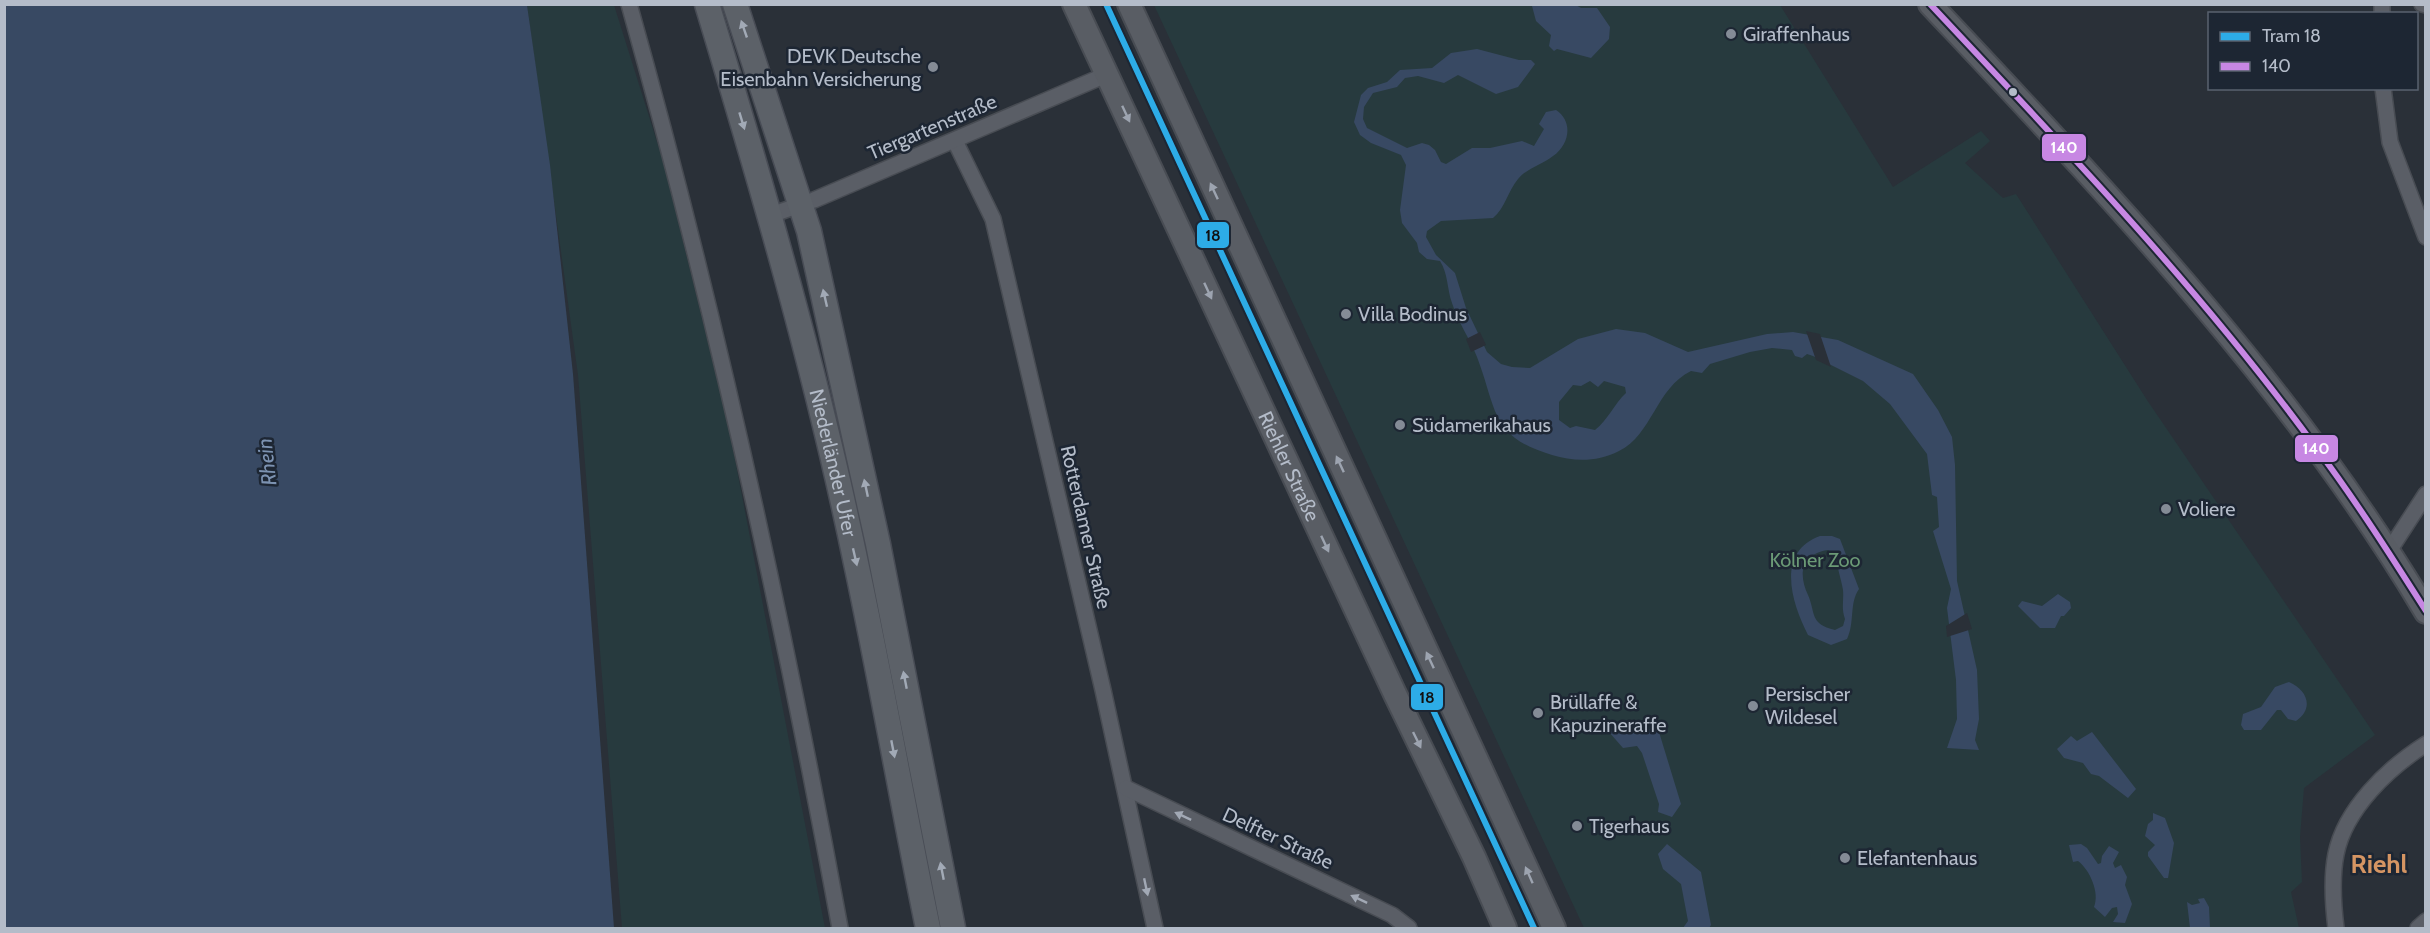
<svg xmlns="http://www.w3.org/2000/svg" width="2430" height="933" viewBox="0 0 2430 933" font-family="Cabin,sans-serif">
<rect width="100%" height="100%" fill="#2a3038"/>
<g fill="#273a3e">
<path d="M 527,5 L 614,5 L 664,164 L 729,428 L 825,928 L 622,928 L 578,375 Z"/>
<path d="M 1154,5 L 1780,5 L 1893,187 L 1981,131 L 1990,141 L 1965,163 L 2003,198 L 2016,194 L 2147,400 L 2375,735 L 2304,788 L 2300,837 L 2302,882 L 2291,892 L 2299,928 L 1584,928 Z"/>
</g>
<g fill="#384963" fill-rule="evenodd">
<path d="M 5,4 L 527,5 L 550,165 L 573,374 L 614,928 L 5,928 Z"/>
<path d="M 1574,4 L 1581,8 L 1597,8 L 1610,27 L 1609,39 L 1591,58 L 1557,49 L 1554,51 L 1549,46 L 1551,35 L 1536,21 L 1532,6 Z"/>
<path d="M 1477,49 L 1519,60 L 1531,60 L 1535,64 L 1518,87 L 1496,94 L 1458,75 L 1444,83 L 1418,76 L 1405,78 L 1397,87 L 1373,93 L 1364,107 L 1363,119 L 1367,128 L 1407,148 L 1422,143 L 1429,145 L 1435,150 L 1441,162 L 1446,164 L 1472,148 L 1490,148 L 1522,141 L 1534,146 L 1544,129 L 1539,124 L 1546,112 L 1556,110 C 1574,122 1569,145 1553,156 C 1542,165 1527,168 1518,179 C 1508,191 1505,208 1493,218 L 1441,221 L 1427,231 L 1426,237 L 1436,255 L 1455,273 L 1466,308 L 1487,352 L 1501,364 L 1512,367 L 1530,368 L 1578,339 L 1616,329 L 1645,333 L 1688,352 L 1767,334 L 1793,332 L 1838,340 L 1913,374 L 1938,410 L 1952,437 L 1955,465 L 1957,581 L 1977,670 L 1979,719 L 1975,740 L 1979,750 L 1947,748 L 1957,719 L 1956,680 L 1947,608 L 1951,589 L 1933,531 L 1939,527 L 1937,497 L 1932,495 L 1927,454 L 1890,404 L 1863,381 L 1813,356 L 1807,354 L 1802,358 L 1795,356 L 1792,350 L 1772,348 L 1750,352 L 1710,364 L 1702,373 L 1691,371 C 1656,388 1652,435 1619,451 C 1597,462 1575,462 1552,455 C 1490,437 1497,409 1477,357 C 1470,339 1458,322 1452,303 C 1447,289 1448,273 1440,261 L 1427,259 L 1419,252 L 1417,243 L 1402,223 L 1400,210 L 1406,165 L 1401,155 L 1371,143 L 1360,135 L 1354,122 L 1361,95 L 1368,88 L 1387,82 L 1400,70 L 1432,68 L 1451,53 ZM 1590,381 L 1598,387 L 1604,381 L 1625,387 L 1626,393 C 1614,404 1608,420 1595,430 L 1576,426 L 1570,428 L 1559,420 L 1559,402 L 1573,385 L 1581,386 Z"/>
<path d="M 1820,536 L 1832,536 L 1840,539 L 1859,589 C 1849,603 1855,623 1847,639 L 1831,645 L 1808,635 C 1792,604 1775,552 1820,536 ZM 1828,550 L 1836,556 C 1837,568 1841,578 1843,590 C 1844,601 1841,608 1845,619 L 1843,626 L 1835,630 C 1809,624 1816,613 1808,595 C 1798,574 1801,554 1828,550 Z"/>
<path d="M 2058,594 L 2070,602 L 2071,608 L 2064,616 L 2061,616 L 2055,628 L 2040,628 L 2018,606 L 2022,601 L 2042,606 Z"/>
<path d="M 2289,682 C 2308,690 2314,709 2296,721 L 2288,719 L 2281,710 L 2277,710 L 2261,730 L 2244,730 L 2241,725 L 2243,714 L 2261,707 L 2275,687 Z"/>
<path d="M 1629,722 L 1659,732 L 1681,804 L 1672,817 L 1658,812 L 1659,804 L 1642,753 L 1637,746 L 1623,748 L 1609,732 Z"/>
<path d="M 2092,732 L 2136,789 L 2128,798 L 2099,776 L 2091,774 L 2083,763 L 2064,758 L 2057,749 L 2071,736 L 2077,741 Z"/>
<path d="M 2153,813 L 2165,818 L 2174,843 L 2168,878 L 2164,878 L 2148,856 L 2148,852 L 2155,845 L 2145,836 L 2148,824 L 2153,820 Z"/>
<path d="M 1667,844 L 1701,872 L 1711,925 L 1709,928 L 1683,928 L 1688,921 L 1681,884 L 1663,869 L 1658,854 Z"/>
<path d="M 2081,844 L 2087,848 L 2098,864 L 2101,863 L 2102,856 L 2109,846 L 2119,852 L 2113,863 L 2115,868 L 2121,865 L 2127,877 L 2125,885 L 2132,904 L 2125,923 L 2113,922 L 2118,914 L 2117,907 L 2112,908 L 2105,917 L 2094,907 C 2100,893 2090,870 2078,861 L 2073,862 L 2069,845 Z"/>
<path d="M 2204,898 L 2209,907 L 2210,928 L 2190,928 L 2187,902 L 2192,905 L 2200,903 L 2198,899 Z"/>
</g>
<g fill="#2a3038">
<path d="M 1806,331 L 1820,334 L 1831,367 L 1816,360 Z"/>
<path d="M 1480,332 L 1486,345 L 1471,352 L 1466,339 Z"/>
<path d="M 1967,613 L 1972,629 L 1947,637 L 1946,626 Z"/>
</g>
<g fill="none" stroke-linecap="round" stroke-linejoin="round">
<defs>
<g id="street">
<path d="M 629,4 C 715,309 783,618 840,928"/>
<path d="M 2382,4 L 2382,14"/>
<path d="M 2422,4 L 2426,5"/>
<path d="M 2383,88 L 2390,142 L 2426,237"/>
<path d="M 955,141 L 993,219 L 1103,690 L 1155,928"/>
<path d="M 771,215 L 814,200 L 1108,74"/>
<path d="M 2389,551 L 2426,494"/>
<path d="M 1126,788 L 1392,915 L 1409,928"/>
<path d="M 2336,928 C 2333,904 2331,879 2336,854 C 2345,809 2388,768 2426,744"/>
<path d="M 2418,928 L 2426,921"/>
</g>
<g id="secondary">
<path id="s1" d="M 1074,4 L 1395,694 L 1474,857 L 1505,928"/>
<path d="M 1129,4 L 1554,928"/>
<path d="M 1930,4 C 2109,195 2292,386 2426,612"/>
</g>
<g id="primary">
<path id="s2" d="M 707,4 C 763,189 817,374 856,563 C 882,684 903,807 928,928"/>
<path d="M 735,4 L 809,231 L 878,544 L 953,928"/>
</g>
</defs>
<use href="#street" stroke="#484c53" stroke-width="18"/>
<use href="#secondary" stroke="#484c53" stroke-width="26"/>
<use href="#primary" stroke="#484c55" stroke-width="27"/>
<use href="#street" stroke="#5a5e66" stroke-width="15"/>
<use href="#secondary" stroke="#595d64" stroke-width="22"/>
<use href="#primary" stroke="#5c6168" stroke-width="24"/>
<defs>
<path id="bus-1" d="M 1930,4 C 2065,148 2201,290 2317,449 C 2356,501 2391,556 2426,611"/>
</defs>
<use href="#bus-1" stroke="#1d2633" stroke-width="10"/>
<use href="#bus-1" stroke="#c787e3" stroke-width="6"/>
<defs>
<path id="tram-1" d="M 1106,4 L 1534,928"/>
</defs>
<use href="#tram-1" stroke="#1d2633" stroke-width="10"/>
<use href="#tram-1" stroke="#2dace7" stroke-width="6"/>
</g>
<defs><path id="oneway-solid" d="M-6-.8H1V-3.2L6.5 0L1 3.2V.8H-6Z" transform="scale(1.5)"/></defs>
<g fill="#a2aab6">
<use href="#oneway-solid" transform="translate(744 29) rotate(-109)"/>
<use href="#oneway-solid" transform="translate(742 121) rotate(73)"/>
<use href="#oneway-solid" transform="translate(825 298) rotate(-103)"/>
<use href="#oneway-solid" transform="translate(866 488) rotate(-102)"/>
<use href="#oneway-solid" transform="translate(855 557) rotate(77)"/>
<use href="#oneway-solid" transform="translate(905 680) rotate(-101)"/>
<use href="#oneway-solid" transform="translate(893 749) rotate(79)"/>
<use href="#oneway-solid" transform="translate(942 871) rotate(-101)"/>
</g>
<g fill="#9da4b0">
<use href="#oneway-solid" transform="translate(1126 114) rotate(65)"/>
<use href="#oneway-solid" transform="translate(1214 191) rotate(-115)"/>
<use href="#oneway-solid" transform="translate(1208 291) rotate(65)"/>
<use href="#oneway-solid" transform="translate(1340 464) rotate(-115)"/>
<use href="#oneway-solid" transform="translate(1325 544) rotate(65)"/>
<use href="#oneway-solid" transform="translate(1430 660) rotate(-115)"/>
<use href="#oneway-solid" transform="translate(1417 740) rotate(64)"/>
<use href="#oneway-solid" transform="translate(1529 875) rotate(-114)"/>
</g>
<g fill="#a2a9b5">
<use href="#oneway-solid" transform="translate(1183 816) rotate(-155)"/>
<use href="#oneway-solid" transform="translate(1146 887) rotate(78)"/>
<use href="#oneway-solid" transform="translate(1359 899) rotate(-155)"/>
</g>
<g fill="#848b96" stroke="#1d2633" stroke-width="2">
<circle cx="1731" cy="34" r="6"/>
<circle cx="933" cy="67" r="6"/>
<circle cx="1346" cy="314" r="6"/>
<circle cx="1400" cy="425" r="6"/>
<circle cx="2166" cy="509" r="6"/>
<circle cx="1753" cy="706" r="6"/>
<circle cx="1538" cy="713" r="6"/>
<circle cx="1577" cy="826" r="6"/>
<circle cx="1845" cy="858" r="6"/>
</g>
<circle fill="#b4bcc9" stroke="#1d2633" stroke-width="2" cx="2013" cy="92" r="5"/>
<g text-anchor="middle" stroke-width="5" stroke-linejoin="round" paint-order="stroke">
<g font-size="20" fill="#b4bcc9" stroke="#1d2633" text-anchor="start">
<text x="1743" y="41">Giraffenhaus</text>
<text x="921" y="63" text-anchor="end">DEVK Deutsche<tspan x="921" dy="23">Eisenbahn Versicherung</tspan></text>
<text x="1358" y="321">Villa Bodinus</text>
<text x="1412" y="432">Südamerikahaus</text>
<text x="2178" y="516">Voliere</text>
<text x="1765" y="701">Persischer<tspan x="1765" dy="23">Wildesel</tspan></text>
<text x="1550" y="709">Brüllaffe &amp;<tspan x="1550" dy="23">Kapuzineraffe</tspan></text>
<text x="1589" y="833">Tigerhaus</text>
<text x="1857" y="865">Elefantenhaus</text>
</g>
<g font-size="20" fill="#b4bcc9" stroke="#1d2633">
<text transform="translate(932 127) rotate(-23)" y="7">Tiergartenstraße</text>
<text dy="7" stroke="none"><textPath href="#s2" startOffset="476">Niederländer Ufer</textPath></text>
<text dy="7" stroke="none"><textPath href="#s1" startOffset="510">Riehler Straße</textPath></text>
<text transform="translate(1086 527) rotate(77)" y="7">Rotterdamer Straße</text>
<text transform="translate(1278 838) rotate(25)" y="7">Delfter Straße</text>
</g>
<g font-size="20" fill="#6b9a76" stroke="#1d2633">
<text x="1815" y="567">Kölner Zoo</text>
</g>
<g font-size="21" font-style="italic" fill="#7c92b1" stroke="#1d2633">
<text transform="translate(267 462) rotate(-96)" y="7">Rhein</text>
</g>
<g font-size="26" font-weight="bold" fill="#d59563" stroke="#1d2633">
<text x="2379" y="873">Riehl</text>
</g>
</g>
<g stroke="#1d2633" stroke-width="2">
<rect x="2041" y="133" width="46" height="29" rx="6" fill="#c787e3"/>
<rect x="1196" y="221" width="34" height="28" rx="6" fill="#2dace7"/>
<rect x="2294" y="434" width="45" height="29" rx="6" fill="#c787e3"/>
<rect x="1410" y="683" width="34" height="28" rx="6" fill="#2dace7"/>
</g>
<g font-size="16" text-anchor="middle" font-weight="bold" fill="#fff">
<text x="2064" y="153">140</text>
<text x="2316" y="454">140</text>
</g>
<g font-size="16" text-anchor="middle" font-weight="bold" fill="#111">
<text x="1213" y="241">18</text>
<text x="1427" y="703">18</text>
</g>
<rect width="2430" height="933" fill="none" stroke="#b4bcc9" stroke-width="12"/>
<rect x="2208" y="12" width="210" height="78" fill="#1d2633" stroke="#59626f" stroke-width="1.5"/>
<rect x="2220" y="32" width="30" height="9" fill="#2dace7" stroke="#59626f" stroke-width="1.5"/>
<text x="2262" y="42" font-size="18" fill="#b4bcc9">Tram 18</text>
<rect x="2220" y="62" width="30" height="9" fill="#c787e3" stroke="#59626f" stroke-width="1.5"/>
<text x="2262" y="72" font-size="18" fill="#b4bcc9">140</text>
</svg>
